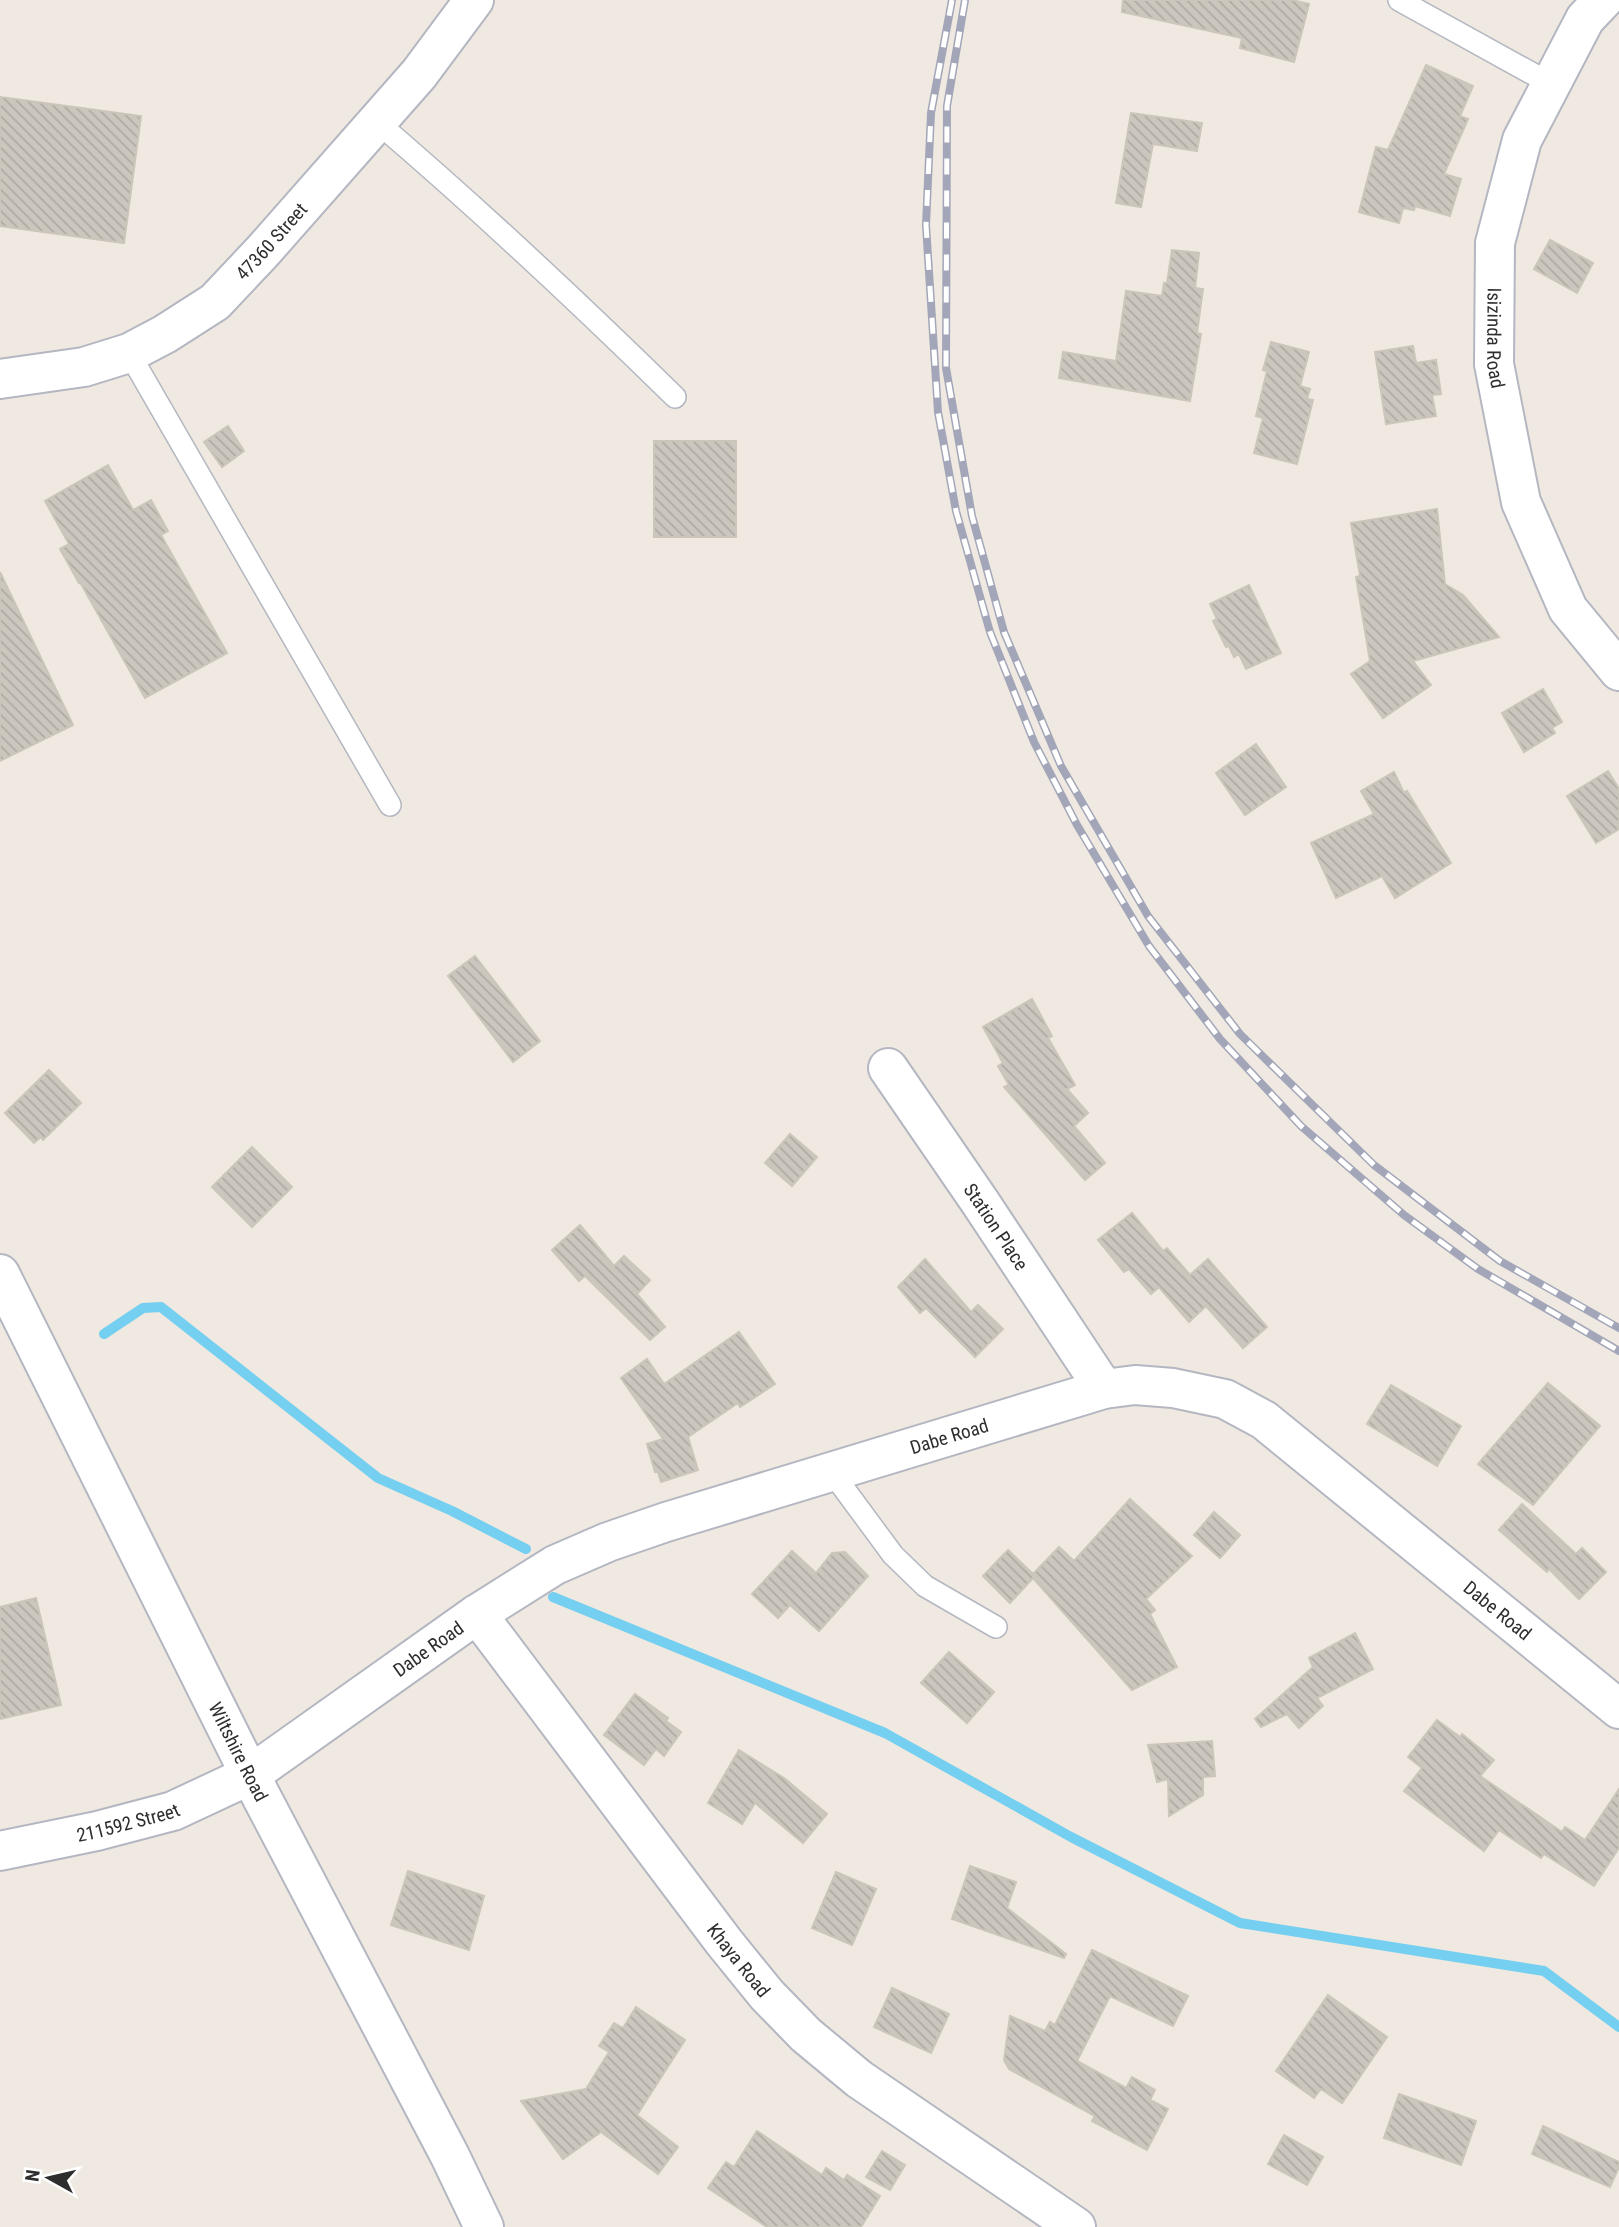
<svg xmlns="http://www.w3.org/2000/svg" width="1619" height="2227" viewBox="0 0 1619 2227" font-family="'Roboto Condensed',sans-serif">
<defs>
<pattern id="building-back-hatch" width="6" height="6" patternUnits="userSpaceOnUse" patternTransform="scale(1.75)"><rect width="6" height="6" fill="#cbc7bf"/><path d="M-1 5l2 2M0 0l6 6M5-1l2 2" fill="none" stroke="#afaba4"/></pattern>
</defs>
<rect width="100%" height="100%" fill="#efe9e1"/>
<g fill="none" stroke-linecap="round" stroke-linejoin="round">
<g stroke="#75cff0" stroke-width="10">
<path d="M 104,1334 L 143,1308 L 161,1307 L 378,1478 L 452,1511 L 526,1549"/>
<path d="M 553,1597 L 885,1733 L 1071,1837 L 1240,1923 L 1544,1971 L 1619,2027"/>
</g>
</g>
<g fill="url(#building-back-hatch)" stroke="#cbc5ba" stroke-width="2">
<path d="M 1123,0 L 1292,0 L 1309,4 L 1294,62 L 1240,48 L 1242,38 L 1122,12 Z"/>
<path d="M 1426,65 L 1473,86 L 1460,116 L 1468,119 L 1444,174 L 1461,179 L 1450,216 L 1415,206 L 1414,210 L 1403,208 L 1399,223 L 1359,212 L 1376,147 L 1388,150 Z"/>
<path d="M 0,97 L 141,116 L 124,243 L 0,226 Z"/>
<path d="M 1131,113 L 1202,123 L 1197,151 L 1153,144 L 1141,207 L 1116,203 Z"/>
<path d="M 1550,240 L 1593,263 L 1577,293 L 1534,269 Z"/>
<path d="M 1172,250 L 1199,253 L 1195,288 L 1203,289 L 1197,333 L 1201,334 L 1190,401 L 1059,378 L 1063,352 L 1116,361 L 1126,291 L 1162,296 L 1164,283 L 1167,283 Z"/>
<path d="M 1271,342 L 1309,352 L 1300,386 L 1310,389 L 1307,399 L 1313,400 L 1297,464 L 1254,453 L 1263,418 L 1256,416 L 1267,371 L 1263,370 Z"/>
<path d="M 1413,346 L 1416,363 L 1436,360 L 1441,394 L 1432,395 L 1436,416 L 1386,424 L 1375,352 Z"/>
<path d="M 228,426 L 244,451 L 222,467 L 204,442 Z"/>
<rect x="654" y="441" width="82" height="96"/>
<path d="M 108,465 L 133,510 L 151,500 L 168,531 L 161,535 L 227,653 L 145,698 L 80,582 L 79,583 L 60,549 L 69,544 L 45,501 Z"/>
<path d="M 1437,509 L 1445,584 L 1463,595 L 1499,637 L 1413,661 L 1431,685 L 1383,718 L 1351,674 L 1370,661 L 1356,577 L 1360,576 L 1351,523 Z"/>
<path d="M 0,572 L 73,725 L 0,761 Z"/>
<path d="M 1249,585 L 1281,653 L 1246,669 L 1239,654 L 1234,657 L 1229,646 L 1226,647 L 1213,621 L 1217,619 L 1210,604 Z"/>
<path d="M 1543,689 L 1562,722 L 1552,728 L 1555,733 L 1524,752 L 1502,713 Z"/>
<path d="M 1256,744 L 1286,787 L 1245,815 L 1216,773 Z"/>
<path d="M 1608,771 L 1619,789 L 1619,829 L 1596,843 L 1567,796 Z"/>
<path d="M 1394,772 L 1404,793 L 1407,791 L 1451,863 L 1395,898 L 1382,876 L 1336,898 L 1311,843 L 1374,814 L 1361,791 Z"/>
<path d="M 475,956 L 540,1041 L 513,1062 L 448,976 Z"/>
<path d="M 1032,999 L 1052,1036 L 1048,1038 L 1075,1085 L 1067,1089 L 1088,1113 L 1074,1126 L 1105,1163 L 1085,1180 L 1004,1087 L 1009,1085 L 998,1066 L 1003,1063 L 983,1027 Z"/>
<path d="M 49,1070 L 81,1103 L 43,1140 L 41,1137 L 34,1143 L 5,1113 Z"/>
<path d="M 790,1134 L 817,1157 L 792,1186 L 765,1163 Z"/>
<path d="M 252,1147 L 292,1187 L 252,1227 L 212,1187 Z"/>
<path d="M 1132,1213 L 1163,1251 L 1167,1248 L 1190,1275 L 1208,1259 L 1267,1327 L 1243,1348 L 1206,1306 L 1189,1322 L 1159,1287 L 1151,1294 L 1129,1269 L 1124,1272 L 1098,1240 Z"/>
<path d="M 580,1225 L 614,1266 L 624,1256 L 650,1280 L 637,1294 L 665,1327 L 650,1340 L 585,1276 L 579,1281 L 552,1250 Z"/>
<path d="M 925,1259 L 971,1312 L 978,1305 L 1003,1329 L 975,1357 L 926,1308 L 920,1313 L 898,1287 Z"/>
<path d="M 739,1332 L 775,1384 L 740,1407 L 738,1403 L 688,1437 L 698,1470 L 661,1482 L 658,1472 L 655,1472 L 647,1444 L 663,1439 L 621,1378 L 647,1359 L 664,1384 Z"/>
<path d="M 1548,1383 L 1600,1426 L 1533,1505 L 1478,1464 Z"/>
<path d="M 1391,1385 L 1461,1426 L 1437,1466 L 1367,1424 Z"/>
<path d="M 1130,1499 L 1192,1556 L 1146,1599 L 1155,1610 L 1150,1614 L 1177,1667 L 1132,1690 L 1033,1578 L 1010,1603 L 983,1576 L 1008,1550 L 1033,1574 L 1059,1547 L 1074,1561 Z"/>
<path d="M 1522,1504 L 1576,1554 L 1582,1548 L 1606,1572 L 1579,1599 L 1549,1569 L 1547,1572 L 1499,1530 Z"/>
<path d="M 1214,1512 L 1240,1535 L 1220,1558 L 1194,1535 Z"/>
<path d="M 792,1551 L 816,1573 L 832,1553 L 845,1552 L 868,1576 L 819,1631 L 790,1605 L 778,1618 L 752,1594 Z"/>
<path d="M 36,1598 L 61,1705 L 0,1719 L 0,1607 Z"/>
<path d="M 1355,1633 L 1373,1669 L 1317,1698 L 1323,1706 L 1299,1728 L 1287,1714 L 1261,1727 L 1255,1719 L 1313,1667 L 1309,1658 Z"/>
<path d="M 949,1652 L 994,1692 L 967,1723 L 921,1683 Z"/>
<path d="M 635,1694 L 668,1718 L 666,1721 L 681,1732 L 664,1756 L 656,1749 L 644,1765 L 604,1735 Z"/>
<path d="M 1437,1720 L 1460,1737 L 1462,1734 L 1494,1760 L 1480,1776 L 1562,1832 L 1565,1827 L 1585,1840 L 1619,1789 L 1619,1848 L 1594,1886 L 1544,1854 L 1541,1858 L 1499,1830 L 1484,1851 L 1404,1791 L 1422,1768 L 1408,1757 Z"/>
<path d="M 1212,1741 L 1215,1776 L 1203,1777 L 1203,1795 L 1169,1816 L 1168,1779 L 1157,1782 L 1148,1745 Z"/>
<path d="M 739,1750 L 784,1778 L 827,1814 L 803,1843 L 755,1803 L 742,1824 L 708,1803 Z"/>
<path d="M 970,1866 L 1016,1882 L 1007,1908 L 1066,1954 L 1064,1958 L 952,1919 Z"/>
<path d="M 408,1871 L 484,1896 L 469,1950 L 391,1925 Z"/>
<path d="M 836,1872 L 876,1889 L 852,1945 L 812,1928 Z"/>
<path d="M 1092,1950 L 1188,1996 L 1173,2026 L 1110,1996 L 1077,2061 L 1126,2088 L 1132,2077 L 1155,2090 L 1150,2100 L 1168,2109 L 1147,2150 L 1092,2121 L 1095,2116 L 1009,2069 L 1004,2060 L 1010,2016 L 1045,2031 L 1050,2022 L 1055,2025 Z"/>
<path d="M 892,1988 L 949,2014 L 931,2053 L 874,2027 Z"/>
<path d="M 1328,1995 L 1387,2037 L 1342,2103 L 1321,2089 L 1314,2098 L 1276,2071 Z"/>
<path d="M 636,2007 L 685,2040 L 637,2115 L 678,2147 L 658,2174 L 601,2132 L 563,2159 L 521,2101 L 586,2089 L 609,2052 L 599,2046 L 614,2023 L 623,2028 Z"/>
<path d="M 1399,2094 L 1476,2121 L 1461,2165 L 1384,2138 Z"/>
<path d="M 1543,2126 L 1619,2162 L 1619,2167 L 1610,2187 L 1532,2154 Z"/>
<path d="M 757,2131 L 822,2175 L 826,2168 L 844,2180 L 847,2175 L 880,2196 L 861,2227 L 767,2227 L 708,2188 L 726,2162 L 734,2167 Z"/>
<path d="M 1284,2135 L 1323,2157 L 1307,2185 L 1268,2164 Z"/>
<path d="M 882,2151 L 905,2165 L 890,2190 L 866,2177 Z"/>
</g>
<g fill="none" stroke-linecap="round" stroke-linejoin="round">
<defs>
<g id="service">
<path d="M 1399,0 L 1551,84"/>
<path d="M 377,122 C 480,210 578,302 675,397"/>
<path d="M 129,353 L 390,805"/>
<path d="M 831,1471 L 893,1555 L 925,1586 L 996,1627"/>
</g>
<g id="minor">
<path id="s1" d="M 1603,0 L 1585,19 L 1522,140 L 1495,243 L 1494,364 L 1521,502 L 1568,609 L 1619,671"/>
<path id="s2" d="M 0,379 L 84,367 L 129,353 L 165,334 L 215,302 L 263,251 L 419,74 L 474,0"/>
<path id="s3" d="M 888,1068 L 980,1202 L 1104,1389"/>
<path id="s4" d="M 477,1614 L 724,1942 L 767,1995 L 806,2035 L 859,2079 L 1076,2227"/>
<path id="s5" d="M 0,1851 L 97,1831 L 173,1811 L 250,1775 L 477,1614 L 555,1565 L 608,1542 L 666,1522 L 1104,1389 L 1135,1385 L 1173,1388 L 1225,1399 L 1264,1420 L 1619,1709"/>
</g>
<g id="tertiary">
<path id="s6" d="M 0,1274 L 250,1775 L 450,2156 L 484,2227"/>
</g>
</defs>
<use href="#service" stroke="#b4b7c1" stroke-width="24"/>
<use href="#minor" stroke="#b4b7c1" stroke-width="42"/>
<use href="#tertiary" stroke="#b4b7c1" stroke-width="42"/>
<use href="#service" stroke="#fff" stroke-width="21"/>
<use href="#minor" stroke="#fff" stroke-width="38"/>
<use href="#tertiary" stroke="#fff" stroke-width="38"/>
<defs>
<g id="rail">
<path d="M 952,0 L 931,113 L 926,225 L 938,412 L 956,511 L 990,632 L 1034,742 L 1077,825 L 1149,946 L 1220,1039 L 1301,1126 L 1404,1215 L 1478,1269 L 1619,1351"/>
<path d="M 965,0 L 947,106 L 946,368 L 972,516 L 1004,632 L 1061,766 L 1148,916 L 1240,1034 L 1374,1165 L 1500,1261 L 1619,1328"/>
</g>
</defs>
<use href="#rail" stroke="#a3a6b8" stroke-width="8"/>
<use href="#rail" stroke="#fff" stroke-width="5" stroke-dasharray="16" stroke-linecap="butt"/>
</g>
<g text-anchor="middle" stroke-width="5" stroke-linejoin="round" paint-order="stroke">
<g font-size="19" fill="#2e2e2e" stroke="#fff">
<text dy="7" stroke="none"><textPath href="#s2" startOffset="315">47360 Street</textPath></text>
<text dy="7" stroke="none"><textPath href="#s1" startOffset="364">Isizinda Road</textPath></text>
<text dy="7" stroke="none"><textPath href="#s3" startOffset="192">Station Place</textPath></text>
<text dy="7" stroke="none"><textPath href="#s5" startOffset="1048">Dabe Road</textPath></text>
<text dy="7" stroke="none"><textPath href="#s5" startOffset="1678">Dabe Road</textPath></text>
<text dy="7" stroke="none"><textPath href="#s5" startOffset="481">Dabe Road</textPath></text>
<text dy="7" stroke="none"><textPath href="#s6" startOffset="534">Wiltshire Road</textPath></text>
<text dy="7" stroke="none"><textPath href="#s5" startOffset="131">211592 Street</textPath></text>
<text dy="7" stroke="none"><textPath href="#s4" startOffset="434">Khaya Road</textPath></text>
</g>
</g>
<g transform="translate(49 2178) rotate(278)" stroke="#ffffff" stroke-width="5" paint-order="stroke">
<path d="M0-5L12 26L0 18L-12 26Z" fill="#2e2e2e"/>
<text y="-10" font-size="19" font-weight="bold" text-anchor="middle" fill="#2e2e2e">N</text>
</g>
</svg>
